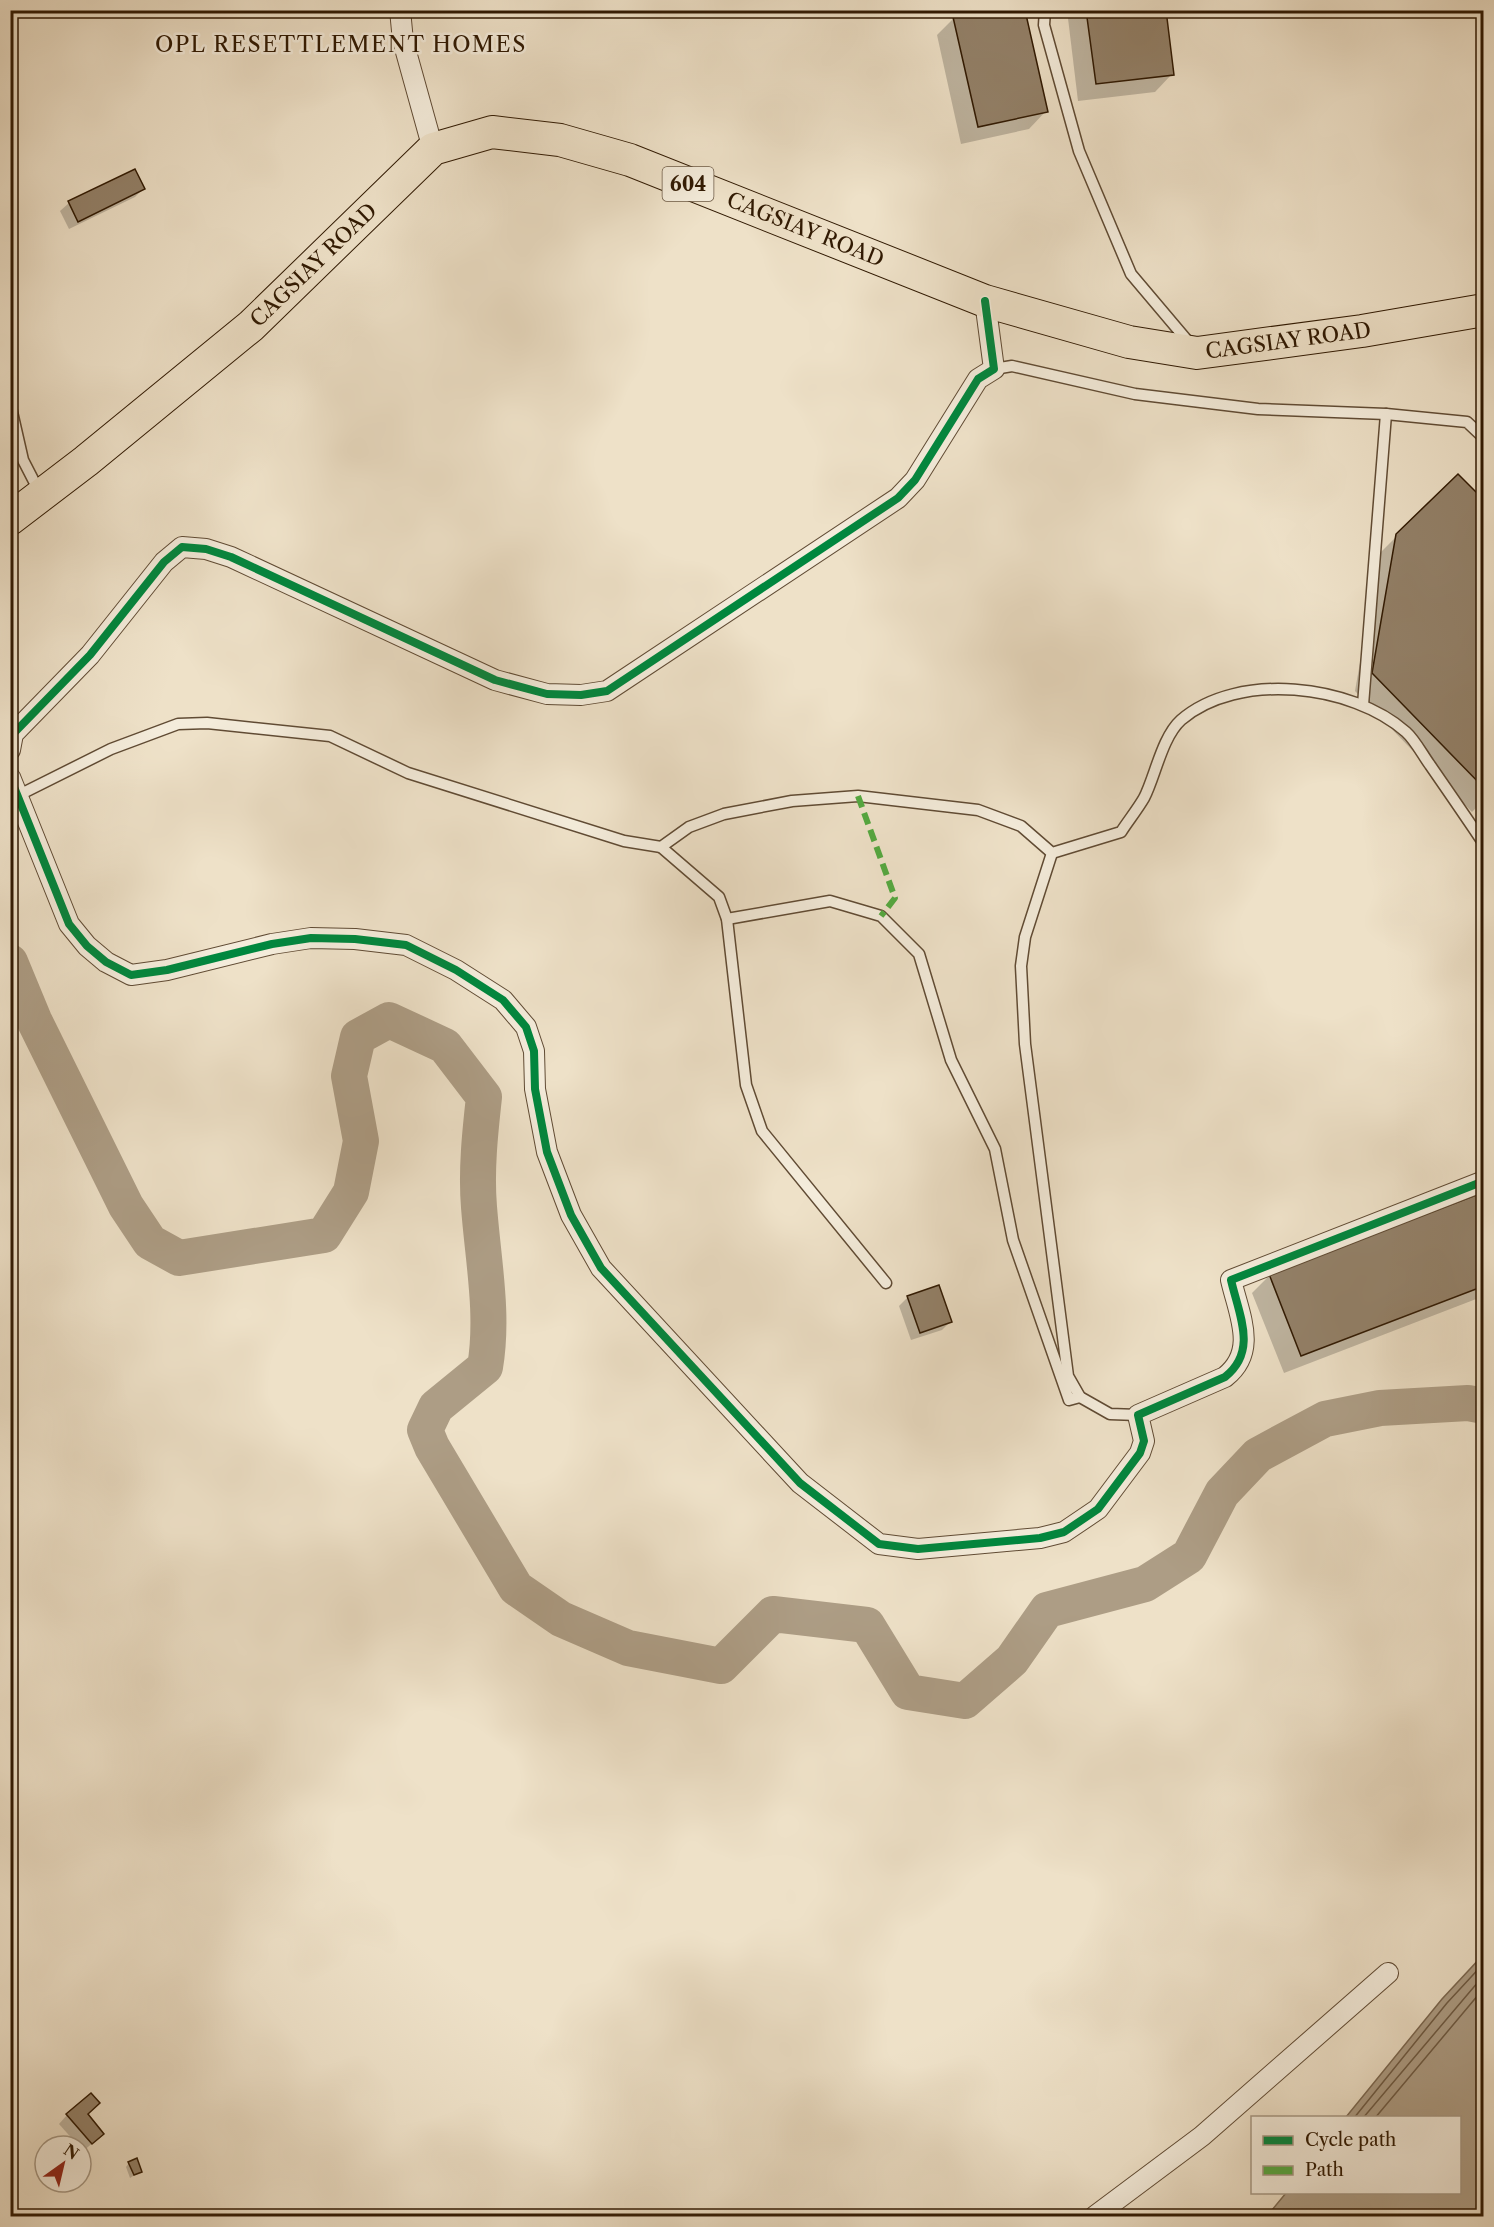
<svg xmlns="http://www.w3.org/2000/svg" width="1494" height="2227" viewBox="0 0 1494 2227" font-family="'Libre Caslon Text',serif">
<rect width="100%" height="100%" fill="#eee1c8"/>
<filter id="stains"><feTurbulence type="fractalNoise" baseFrequency=".00333" numOctaves="4"/><feColorMatrix values="0 0 0 0 .2 0 0 0 0 .09 0 0 0 0 .02 0 0 0 .5 -.17"/></filter>
<radialGradient id="worn" r=".72"><stop offset=".6" stop-color="#630" stop-opacity="0"/><stop offset="1" stop-color="#630" stop-opacity=".3"/></radialGradient>
<path fill="#ad9d85" stroke="#7b6851" stroke-width="1.5" d="M 1483,1955 L 1483,2216 L 1267,2216 L 1286,2193 L 1460,2192 L 1460,2118 L 1346,2117 L 1442,1999 Z"/>
<g fill="#0003">
<path d="M 1067,10 L 1164,10 L 1172,74 L 1155,92 L 1078,101 Z"/>
<path d="M 954,18 L 1046,111 L 1029,129 L 961,144 L 937,35 Z"/>
<path d="M 143,189 L 135,197 L 69,229 L 60,211 L 69,203 Z"/>
<path d="M 1484,502 L 1484,800 L 1472,812 L 1355,691 L 1379,554 L 1397,536 Z"/>
<path d="M 1484,1194 L 1484,1296 L 1284,1373 L 1252,1293 L 1270,1275 Z"/>
<path d="M 908,1297 L 951,1321 L 942,1330 L 911,1340 L 899,1306 Z"/>
<path d="M 67,2115 L 86,2115 L 94,2142 L 83,2151 L 59,2124 Z"/>
<path d="M 129,2163 L 141,2171 L 130,2178 L 126,2167 Z"/>
</g>
<g fill="none" stroke-linecap="round" stroke-linejoin="round">
<g stroke="#6e5b44" stroke-width="1.5">
<path d="M 1354,2118 L 1447,2003 L 1484,1963"/>
<path d="M 1363,2118 L 1484,1975"/>
<path d="M 1375,2118 L 1484,1988"/>
</g>
<path stroke="#ad9d85" stroke-width="36" d="M 10,962 L 34,1020 L 126,1206 L 150,1242 L 179,1258 L 324,1235 L 351,1192 L 361,1141 L 349,1076 L 358,1037 L 389,1020 L 445,1046 L 484,1097 C 480,1133 476,1171 479,1207 C 483,1260 494,1315 485,1367 L 436,1407 L 425,1430 L 432,1447 L 516,1588 L 561,1619 L 628,1648 L 721,1666 L 773,1614 L 867,1625 L 908,1692 L 965,1701 L 1012,1660 L 1047,1610 L 1145,1584 L 1189,1556 L 1222,1493 L 1258,1455 L 1325,1419 L 1380,1408 L 1468,1403 L 1484,1406"/>
</g>
<g fill="#938169" stroke="#301902" stroke-width="1.5">
<path d="M 980,10 L 1025,10 L 1048,112 L 978,127 L 953,17 Z"/>
<path d="M 1086,10 L 1166,10 L 1174,75 L 1096,84 Z"/>
<path d="M 135,169 L 145,189 L 78,222 L 68,201 Z"/>
<path d="M 1458,474 L 1484,500 L 1484,788 L 1372,673 L 1396,534 Z"/>
<path d="M 1484,1192 L 1484,1286 L 1301,1356 L 1269,1274 Z"/>
<path d="M 939,1285 L 952,1322 L 920,1333 L 907,1296 Z"/>
<path d="M 91,2093 L 100,2103 L 88,2114 L 104,2134 L 92,2144 L 66,2114 Z"/>
<path d="M 137,2158 L 142,2172 L 134,2175 L 128,2162 Z"/>
</g>
<g fill="none" stroke-linecap="round" stroke-linejoin="round">
<defs>
<g id="service">
<path d="M 1045,10 L 1044,25 L 1079,151 L 1131,274 L 1191,345"/>
<path d="M 994,369 L 1012,366 L 1135,394 L 1258,409 L 1386,414 L 1467,422 L 1484,438"/>
<path d="M 10,403 L 23,460 L 40,493"/>
<path d="M 1363,705 L 1386,414"/>
<path d="M 17,796 L 111,749 L 178,724 L 207,723 L 330,736 L 408,773 L 624,841 L 661,847 L 689,827 L 724,814 L 792,801 L 858,796 L 978,810 L 1021,826 L 1052,853 L 1121,832 C 1128,821 1137,810 1144,798 C 1155,777 1162,737 1181,720 C 1238,671 1352,684 1406,732 C 1415,740 1422,754 1430,765 C 1448,791 1466,817 1484,844"/>
<path d="M 661,847 L 719,897 L 727,919 L 746,1085 L 762,1131 L 886,1283"/>
<path d="M 1052,853 L 1025,937 L 1021,966 L 1025,1044 L 1068,1376 L 1080,1397 L 1110,1414 L 1138,1415"/>
<path d="M 727,919 L 830,901 L 881,916 L 919,954 L 951,1060 L 995,1149 L 1013,1240 L 1069,1400 L 1080,1397"/>
</g>
<g id="minor">
<path d="M 400,10 L 403,41 L 433,149"/>
<path d="M 10,750 L 13,734 L 90,655 L 164,562 L 182,547 L 206,549 L 231,557 L 495,680 L 547,694 L 581,695 L 607,691 L 898,498 L 915,480 L 978,379 L 994,369 L 985,301"/>
<path d="M 10,777 L 69,924 L 87,946 L 106,962 L 131,975 L 167,970 L 272,944 L 311,938 L 355,939 L 406,945 L 456,970 L 503,1000 L 526,1027 L 534,1051 L 535,1089 L 547,1152 L 571,1215 L 601,1268 L 800,1483 L 879,1544 L 918,1549 L 1040,1538 L 1064,1532 L 1098,1509 L 1140,1453 L 1144,1441 L 1138,1415 L 1225,1377 C 1258,1351 1239,1315 1231,1280 L 1484,1181"/>
<path d="M 1095,2216 L 1202,2136 L 1388,1973"/>
</g>
<g id="primary">
<path id="s1" d="M 10,519 L 86,461 L 251,326 L 433,149 L 492,132 L 560,140 L 630,160 L 985,301 L 1129,342 L 1197,353 L 1362,331 L 1484,310"/>
</g>
</defs>
<use href="#service" stroke="#604b34" stroke-width="13"/>
<use href="#minor" stroke="#604b34" stroke-width="22"/>
<use href="#primary" stroke="#301902" stroke-width="34"/>
<use href="#service" stroke="#f4ecdb" stroke-width="10"/>
<use href="#minor" stroke="#f4ecdb" stroke-width="20"/>
<use href="#primary" stroke="#eee1c8" stroke-width="32"/>
<path stroke="#54a940" stroke-width="6" stroke-dasharray="12 6" stroke-linecap="butt" d="M 858,796 L 895,898 L 881,916"/>
<defs>
<g id="cycleway">
<path d="M 10,750 L 13,734 L 90,655 L 164,562 L 182,547 L 206,549 L 231,557 L 495,680 L 547,694 L 581,695 L 607,691 L 898,498 L 915,480 L 978,379 L 994,369 L 985,301"/>
<path d="M 10,777 L 69,924 L 87,946 L 106,962 L 131,975 L 167,970 L 272,944 L 311,938 L 355,939 L 406,945 L 456,970 L 503,1000 L 526,1027 L 534,1051 L 535,1089 L 547,1152 L 571,1215 L 601,1268 L 800,1483 L 879,1544 L 918,1549 L 1040,1538 L 1064,1532 L 1098,1509 L 1140,1453 L 1144,1441 L 1138,1415 L 1225,1377 C 1258,1351 1239,1315 1231,1280 L 1484,1181"/>
</g>
</defs>
<use href="#cycleway" stroke="#f4ecdb" stroke-width="11"/>
<use href="#cycleway" stroke="#00873e" stroke-width="8"/>
</g>
<g text-anchor="middle" stroke-width="5" stroke-linejoin="round" paint-order="stroke">
<rect fill="#f4ecdb" stroke="#6b5843" stroke-width="1.5" x="662.5" y="167" width="51" height="34" rx="4.5"/>
<g font-size="20" font-weight="bold" fill="#301902">
<text x="688" y="191">604</text>
</g>
<g font-size="21" fill="#301902" stroke="#f4ecdb">
<text dy="7" stroke="none"><textPath href="#s1" startOffset="954">CAGSIAY ROAD</textPath></text>
<text dy="7" stroke="none"><textPath href="#s1" startOffset="396">CAGSIAY ROAD</textPath></text>
<text dy="7" stroke="none"><textPath href="#s1" startOffset="1458">CAGSIAY ROAD</textPath></text>
</g>
<g font-size="22" letter-spacing="1.5" fill="#301902" stroke="#f4ecdb">
<text x="341" y="52">OPL RESETTLEMENT HOMES</text>
</g>
</g>
<rect width="1494" height="2227" fill="none" stroke="#eee1c8" stroke-width="36"/>
<rect x="12" y="12" width="1470" height="2203" fill="none" stroke="#301902" stroke-width="3"/>
<rect x="18" y="18" width="1458" height="2191" fill="none" stroke="#301902" stroke-width="1.5"/>
<rect x="1251" y="2116" width="210" height="78" fill="#f4ecdb" stroke="#a69884" stroke-width="1.5"/>
<rect x="1263" y="2136" width="30" height="9" fill="#00873e" stroke="#a69884" stroke-width="1.5"/>
<text x="1305" y="2146" font-size="18" fill="#301902">Cycle path</text>
<rect x="1263" y="2166" width="30" height="9" fill="#54a940" stroke="#a69884" stroke-width="1.5"/>
<text x="1305" y="2176" font-size="18" fill="#301902">Path</text>
<g transform="translate(63 2164) rotate(34)"><circle r="28" fill="#f4ecdb" stroke="#a69884" stroke-width="1.5"/>
<path d="M0-4.5L10 22L0 15L-10 22Z" fill="#8f2418"/>
<text y="-9" font-size="16" font-weight="bold" text-anchor="middle" fill="#301902">N</text>
</g>
<rect width="100%" height="100%" filter="url(#stains)"/>
<rect width="100%" height="100%" fill="url(#worn)"/>
</svg>
